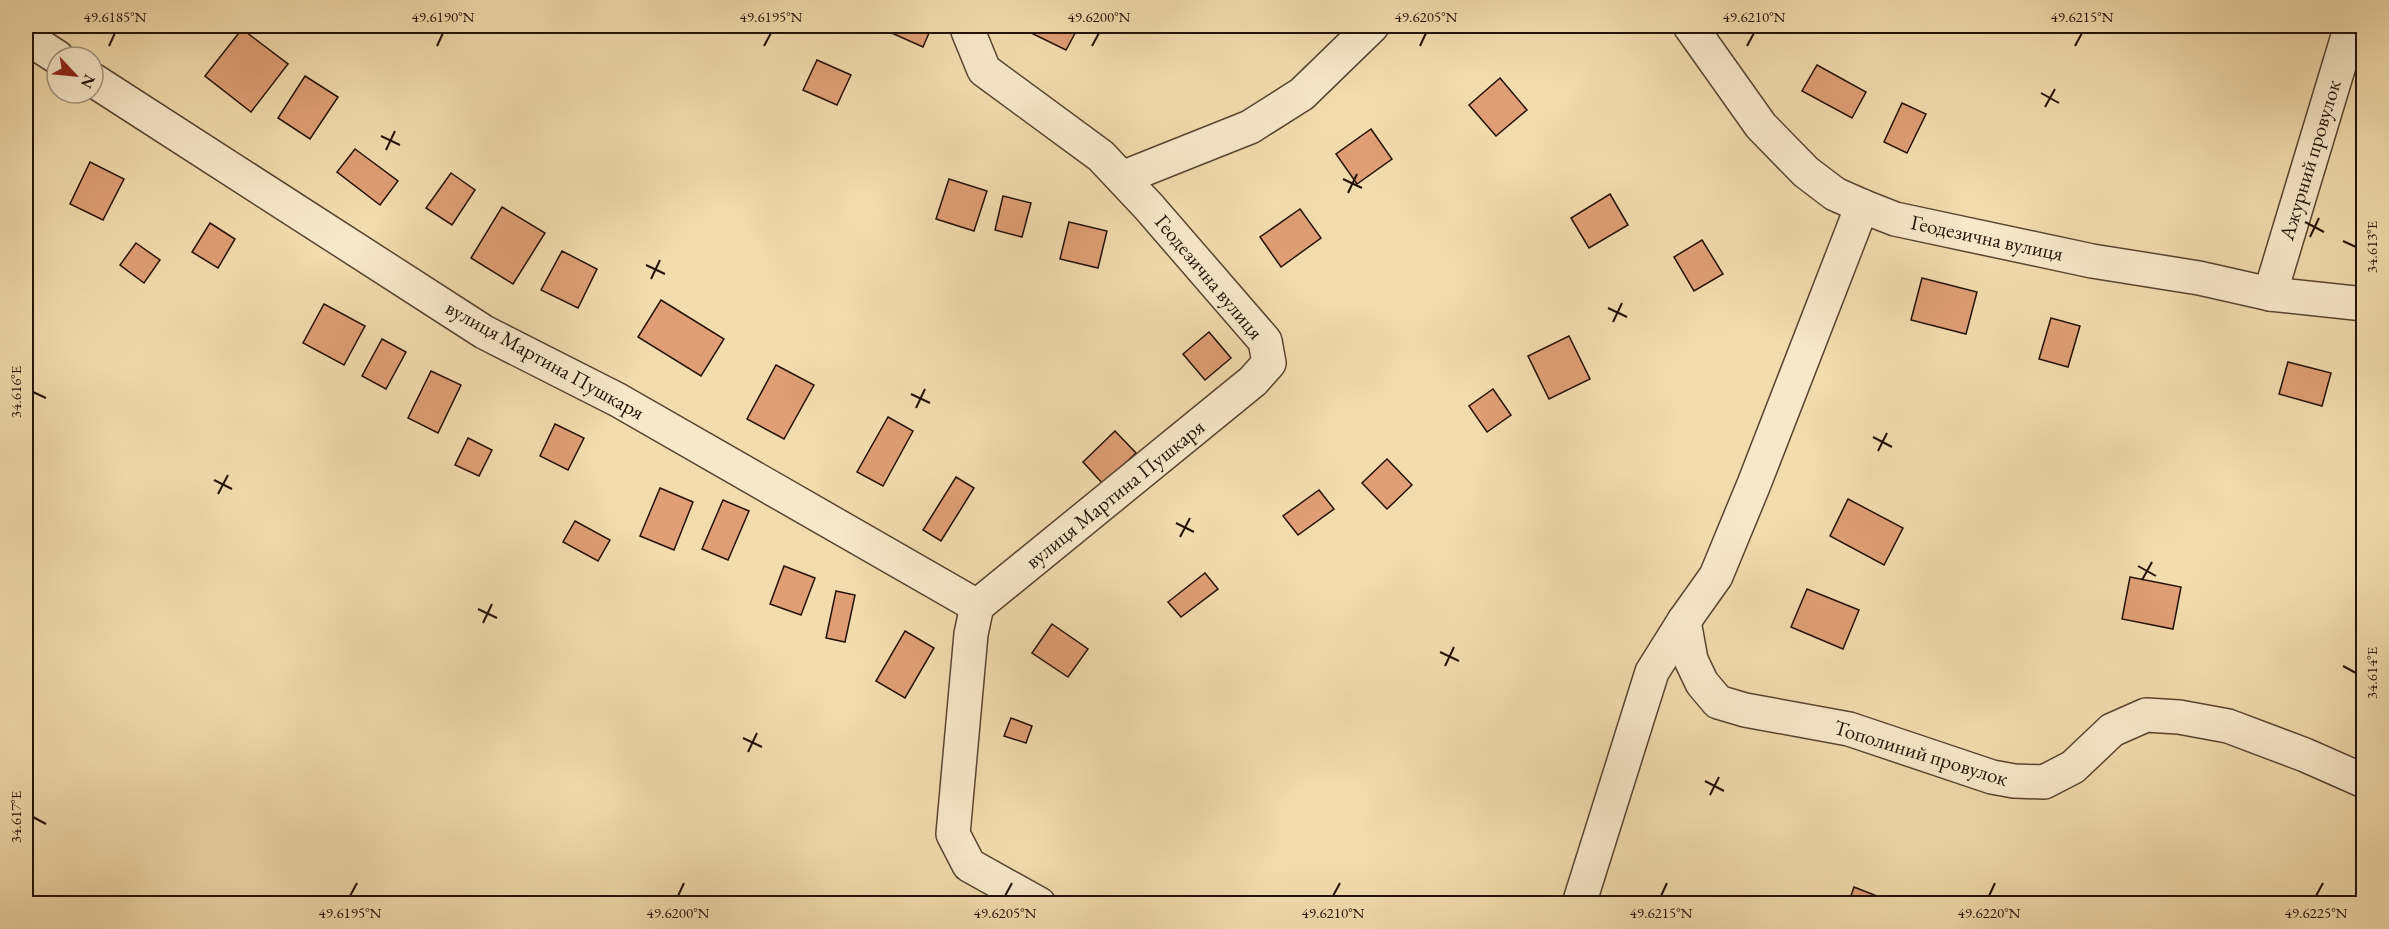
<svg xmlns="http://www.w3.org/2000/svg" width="2389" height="929" viewBox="0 0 2389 929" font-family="'EB Garamond',serif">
<rect width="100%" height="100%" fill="#f2dbad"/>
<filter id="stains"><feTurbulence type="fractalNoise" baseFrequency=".00333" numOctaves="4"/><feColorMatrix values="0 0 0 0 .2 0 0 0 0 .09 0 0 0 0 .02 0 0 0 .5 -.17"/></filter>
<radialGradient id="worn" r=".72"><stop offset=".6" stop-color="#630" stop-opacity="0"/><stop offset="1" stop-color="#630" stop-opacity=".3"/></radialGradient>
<g fill="#df9e75" stroke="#241207" stroke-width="1.5">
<path d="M 876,26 L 932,26 L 923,47 Z"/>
<path d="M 1023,26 L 1079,26 L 1066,50 L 1021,28 Z"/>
<path d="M 242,29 L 288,64 L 251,112 L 205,76 Z"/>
<path d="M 817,60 L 851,75 L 837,105 L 803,90 Z"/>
<path d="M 1817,65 L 1866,92 L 1852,118 L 1802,91 Z"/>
<path d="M 305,76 L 338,97 L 310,139 L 278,118 Z"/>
<path d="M 1500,78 L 1527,110 L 1496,136 L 1469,105 Z"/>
<path d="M 1902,103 L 1926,114 L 1907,153 L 1884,142 Z"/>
<path d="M 1371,129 L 1392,159 L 1357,184 L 1336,154 Z"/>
<path d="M 355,149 L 398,181 L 380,205 L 337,172 Z"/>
<path d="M 90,162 L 124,179 L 103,220 L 70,204 Z"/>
<path d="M 451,173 L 475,190 L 452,225 L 426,208 Z"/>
<path d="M 949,179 L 987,191 L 974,231 L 936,219 Z"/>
<path d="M 1610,194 L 1628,225 L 1589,248 L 1571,218 Z"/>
<path d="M 1003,196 L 1031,203 L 1022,237 L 995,230 Z"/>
<path d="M 502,207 L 545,233 L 513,284 L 471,258 Z"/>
<path d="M 1300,209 L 1321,238 L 1281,267 L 1260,237 Z"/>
<path d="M 1069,222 L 1107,231 L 1098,268 L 1060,259 Z"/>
<path d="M 210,223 L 235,239 L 218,268 L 192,252 Z"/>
<path d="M 1702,240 L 1723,274 L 1694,291 L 1674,257 Z"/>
<path d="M 136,243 L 160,260 L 144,283 L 120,265 Z"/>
<path d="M 562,251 L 597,269 L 578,308 L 541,290 Z"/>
<path d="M 1922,278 L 1977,292 L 1966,334 L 1911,320 Z"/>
<path d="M 661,300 L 724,339 L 701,376 L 638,337 Z"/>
<path d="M 324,304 L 365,326 L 344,365 L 303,343 Z"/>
<path d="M 2051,318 L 2080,326 L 2068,367 L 2039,359 Z"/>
<path d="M 1209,332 L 1231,358 L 1205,380 L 1183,354 Z"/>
<path d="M 1569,336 L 1590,379 L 1549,399 L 1528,356 Z"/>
<path d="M 382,339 L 406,352 L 386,389 L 362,376 Z"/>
<path d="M 2288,362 L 2331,373 L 2322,406 L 2279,394 Z"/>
<path d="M 776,365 L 814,385 L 784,439 L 747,419 Z"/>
<path d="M 431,371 L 461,385 L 438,433 L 408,418 Z"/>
<path d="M 1493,389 L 1511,415 L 1487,432 L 1469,406 Z"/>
<path d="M 888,417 L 913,431 L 883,486 L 857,472 Z"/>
<path d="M 555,424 L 584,438 L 568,470 L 540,456 Z"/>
<path d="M 1115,431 L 1136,453 L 1103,484 L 1083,462 Z"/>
<path d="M 468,438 L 492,450 L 479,476 L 455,465 Z"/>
<path d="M 1387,459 L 1412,485 L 1387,509 L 1362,483 Z"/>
<path d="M 956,477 L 974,488 L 941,541 L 923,530 Z"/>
<path d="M 660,488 L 693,502 L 674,550 L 640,536 Z"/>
<path d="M 1319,490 L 1334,509 L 1298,535 L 1283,516 Z"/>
<path d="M 1848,499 L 1903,528 L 1884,565 L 1830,536 Z"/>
<path d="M 723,500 L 749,511 L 728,560 L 702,549 Z"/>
<path d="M 575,521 L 610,540 L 598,561 L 563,542 Z"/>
<path d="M 784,566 L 815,578 L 801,615 L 770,604 Z"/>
<path d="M 1205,573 L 1218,589 L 1181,617 L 1168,602 Z"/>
<path d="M 2130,577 L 2181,587 L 2173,629 L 2122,619 Z"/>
<path d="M 1807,589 L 1859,610 L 1843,649 L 1791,627 Z"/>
<path d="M 836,591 L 855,595 L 845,642 L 826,638 Z"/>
<path d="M 1052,624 L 1088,649 L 1068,677 L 1032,653 Z"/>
<path d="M 905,631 L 934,648 L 905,698 L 876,681 Z"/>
<path d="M 1011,718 L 1032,726 L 1026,743 L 1004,736 Z"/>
<path d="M 1854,887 L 1897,904 L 1848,904 Z"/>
</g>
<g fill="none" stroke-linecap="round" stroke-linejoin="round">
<defs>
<g id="minor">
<path d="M 969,26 L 968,31 L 984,70 L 1101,156 L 1149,207 L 1265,341 L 1269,363 L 1253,381 L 977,606 L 971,634 L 953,834 L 969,865 L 1039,904"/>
<path d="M 1690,26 L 1761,126 L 1806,172 L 1835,194 L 1862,206 L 1895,219 L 2092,261 L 2199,278 L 2270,294 L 2364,304"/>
<path d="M 26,37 L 57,57"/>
<path d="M 93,80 L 484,332 L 618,400 L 977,606"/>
<path d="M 1122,178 L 1250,127 L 1302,94 L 1372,26"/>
<path d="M 2270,294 L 2351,26"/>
<path d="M 1684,621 L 1691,660 L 1702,683 L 1718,702 L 1745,710 L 1849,729 L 1992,777 L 2014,781 L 2044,782 L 2073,767 L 2112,730 L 2146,715 L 2179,717 L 2228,726 L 2305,755 L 2364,781"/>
<path d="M 1579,904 L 1652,672 L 1684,621 L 1716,576 L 1754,484 L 1862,206"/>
</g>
</defs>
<use href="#minor" stroke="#584430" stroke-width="36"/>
<use href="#minor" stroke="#f7e8ca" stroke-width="33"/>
</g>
<path fill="none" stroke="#241207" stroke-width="2" d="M 109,46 L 115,33M 437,46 L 443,33M 764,46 L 771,33M 1092,46 L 1099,33M 1420,46 L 1426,33M 1747,46 L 1754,33M 2075,46 L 2082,33M 2041,93 L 2059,103M 2045,107 L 2055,89M 381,136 L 400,145M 386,150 L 395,131M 1343,179 L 1362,188M 1348,193 L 1357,174M 2305,222 L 2324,232M 2310,237 L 2319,218M 2343,241 L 2356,247M 646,265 L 665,274M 651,279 L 660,260M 1608,308 L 1627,317M 1613,322 L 1622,303M 33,392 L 46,398M 911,394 L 930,403M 916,408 L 925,389M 1873,437 L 1892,447M 1878,451 L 1887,433M 214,480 L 232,489M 218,494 L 228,475M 1176,523 L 1194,532M 1180,537 L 1190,518M 2138,566 L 2156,576M 2142,580 L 2152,562M 478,609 L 497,618M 483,623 L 492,604M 1440,652 L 1459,661M 1445,666 L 1454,647M 2343,666 L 2356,673M 743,738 L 762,747M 748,752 L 757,733M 1705,781 L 1724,791M 1710,795 L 1719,777M 33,817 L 46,824M 350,896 L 357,883M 678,896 L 684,883M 1005,896 L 1012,883M 1333,896 L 1340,883M 1661,896 L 1667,883M 1989,896 L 1995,883M 2316,896 L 2323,883"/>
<g text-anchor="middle" stroke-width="4.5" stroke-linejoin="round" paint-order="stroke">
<g font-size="21" fill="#241207" stroke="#f7e8ca">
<text transform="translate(2310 160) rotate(-73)" y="7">Ажурний провулок</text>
<text transform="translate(1987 238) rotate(12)" y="7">Геодезична вулиця</text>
<text transform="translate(1209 277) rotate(50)" y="7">Геодезична вулиця</text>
<text transform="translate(545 360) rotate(29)" y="7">вулиця Мартина Пушкаря</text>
<text transform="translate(1115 494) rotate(-39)" y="7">вулиця Мартина Пушкаря</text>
<text transform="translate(1921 753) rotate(17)" y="7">Тополиний провулок</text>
</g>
</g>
<rect width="2389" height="929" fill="none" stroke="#f2dbad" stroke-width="66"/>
<g transform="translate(75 75) rotate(116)"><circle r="28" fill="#f7e8ca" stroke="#a3927c" stroke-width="1.5"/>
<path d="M0-4.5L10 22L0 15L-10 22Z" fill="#8f2418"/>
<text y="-9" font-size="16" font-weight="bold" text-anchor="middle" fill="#241207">N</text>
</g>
<rect x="33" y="33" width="2323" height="863" fill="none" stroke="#241207" stroke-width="2"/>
<g font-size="15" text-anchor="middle" fill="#241207">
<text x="115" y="22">49.6185°N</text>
<text x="443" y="22">49.6190°N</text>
<text x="771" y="22">49.6195°N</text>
<text x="1099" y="22">49.6200°N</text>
<text x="1426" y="22">49.6205°N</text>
<text x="1754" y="22">49.6210°N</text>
<text x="2082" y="22">49.6215°N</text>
<text transform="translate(2372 247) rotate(-90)" y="5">34.613°E</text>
<text transform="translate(16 392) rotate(-90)" y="5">34.616°E</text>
<text transform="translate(2372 673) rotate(-90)" y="5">34.614°E</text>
<text transform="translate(16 817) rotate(-90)" y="5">34.617°E</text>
<text x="350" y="918">49.6195°N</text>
<text x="678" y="918">49.6200°N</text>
<text x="1005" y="918">49.6205°N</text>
<text x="1333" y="918">49.6210°N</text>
<text x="1661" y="918">49.6215°N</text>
<text x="1989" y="918">49.6220°N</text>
<text x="2316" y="918">49.6225°N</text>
</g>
<rect width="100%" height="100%" filter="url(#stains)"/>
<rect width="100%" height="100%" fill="url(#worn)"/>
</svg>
